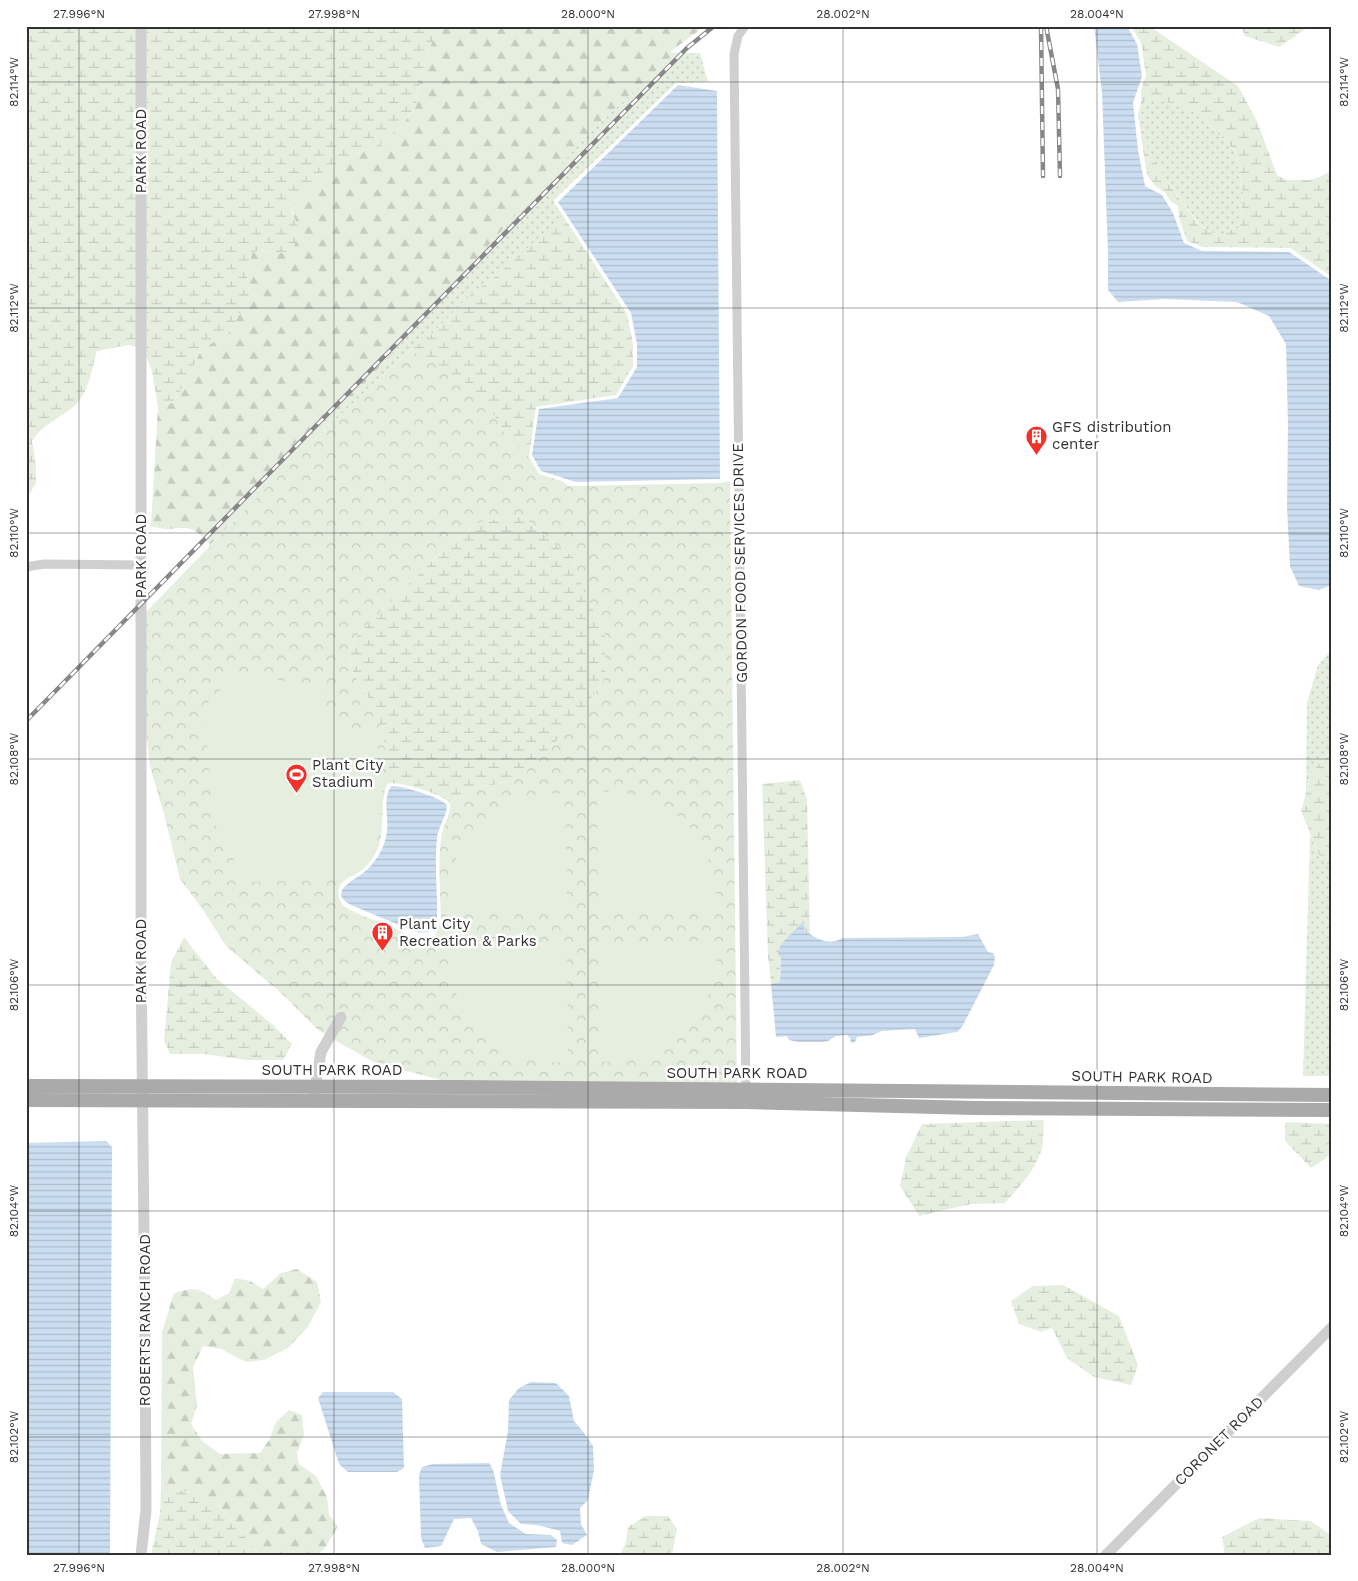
<svg xmlns="http://www.w3.org/2000/svg" width="1358" height="1581" viewBox="0 0 1358 1581" font-family="'Work Sans',sans-serif">
<defs>
<pattern id="grass-dots" width="8" height="8" patternUnits="userSpaceOnUse" patternTransform="scale(1.25)"><rect width="8" height="8" fill="#e6efdf"/><path d="M2 2h.1M6 6h.1" fill="none" stroke="#c6cdc0" stroke-width="1.8" stroke-linecap="round"/></pattern>
<pattern id="forest-firs" width="22" height="20" patternUnits="userSpaceOnUse" patternTransform="scale(1.25)"><rect width="22" height="20" fill="#e6efdf"/><path d="M5 1l3.5 6h-7zM16 11l3.5 6h-7z" fill="#c6cdc0"/></pattern>
<pattern id="wetland-marsh" width="20" height="14" patternUnits="userSpaceOnUse" patternTransform="scale(1.25)"><rect width="20" height="14" fill="#e6efdf"/><path d="M1 5h8M5 5V1M11 12h8M15 12V8" fill="none" stroke="#c6cdc0"/></pattern>
<pattern id="park-crowns" width="20" height="18" patternUnits="userSpaceOnUse" patternTransform="scale(1.25)"><rect width="20" height="18" fill="#e6efdf"/><path d="M2 6a3 3 0 1 1 6 0M12 15a3 3 0 1 1 6 0" fill="none" stroke="#c6cdc0"/></pattern>
<pattern id="water-rules" width="6" height="5" patternUnits="userSpaceOnUse" patternTransform="scale(1.25)"><rect width="6" height="5" fill="#cbddf0"/><path d="M0 2.5h6" fill="none" stroke="#afbece"/></pattern>
</defs>
<rect width="100%" height="100%" fill="#fff"/>
<g fill="url(#grass-dots)">
<path d="M 675,53 L 700,53 L 708,82 L 676,83 L 555,199 L 554,203 L 562,214 L 554,225 L 497,275 L 472,293 L 430,336 L 410,350 L 315,439 L 588,134 Z"/>
<path d="M 1156,98 L 1197,113 L 1235,151 L 1243,193 L 1240,228 L 1217,236 L 1199,224 L 1168,182 L 1142,140 L 1138,114 L 1141,103 Z"/>
<path d="M 1332,650 L 1332,749 L 1312,772 L 1306,792 L 1307,703 L 1318,665 Z"/>
<path d="M 1310,834 L 1320,857 L 1332,868 L 1332,1076 L 1303,1076 Z"/>
</g>
<g fill="url(#forest-firs)">
<path d="M 437,26 L 705,26 L 670,52 L 675,53 L 588,134 L 315,439 L 210,545 C 186,515 177,536 151,526 L 158,407 L 174,402 L 191,372 L 199,354 L 210,344 L 227,335 L 249,298 L 247,271 L 252,253 L 260,250 L 272,253 L 294,215 L 289,205 L 294,199 L 311,187 L 320,174 L 356,154 L 381,144 L 399,129 L 415,108 L 421,76 Z"/>
<path d="M 297,1269 L 317,1282 L 321,1302 L 308,1327 L 288,1348 L 264,1360 L 246,1362 L 221,1349 L 203,1346 L 193,1367 L 197,1405 L 191,1424 L 202,1441 L 220,1454 L 260,1453 L 269,1440 L 276,1422 L 289,1410 L 302,1415 L 304,1435 L 297,1453 L 299,1464 L 316,1476 L 327,1497 L 329,1515 L 338,1526 L 325,1548 L 317,1555 L 259,1555 C 247,1540 225,1509 210,1499 C 196,1490 177,1490 161,1490 L 162,1332 L 174,1293 C 195,1287 198,1287 216,1300 L 229,1293 L 235,1278 L 250,1281 L 263,1289 L 281,1273 Z"/>
</g>
<g fill="url(#wetland-marsh)">
<path d="M 26,26 L 137,26 L 137,347 L 128,345 L 97,351 C 91,371 89,395 72,408 C 57,420 43,424 32,441 L 36,465 L 36,483 L 26,500 Z"/>
<path d="M 146,26 L 437,26 L 421,76 L 415,108 L 399,129 L 381,144 L 356,154 L 320,174 L 311,187 L 294,199 L 289,206 C 300,227 301,232 291,253 L 272,253 L 260,250 L 252,253 L 247,271 L 249,298 L 227,336 L 210,344 L 199,354 L 191,372 L 174,402 L 158,407 L 152,371 L 146,356 Z"/>
<path d="M 1131,26 L 1149,26 L 1238,86 L 1257,121 L 1277,175 L 1286,180 L 1308,180 L 1317,178 L 1332,171 L 1332,277 L 1290,248 L 1203,247 L 1187,241 L 1179,218 L 1178,206 L 1170,201 L 1165,192 L 1156,187 L 1147,175 L 1141,136 L 1168,182 L 1198,224 L 1217,236 L 1240,227 L 1243,193 L 1235,151 L 1197,113 L 1156,98 L 1141,103 L 1141,90 L 1146,76 L 1141,43 Z"/>
<path d="M 1241,26 L 1310,26 L 1279,47 L 1245,36 Z"/>
<path d="M 562,214 L 627,314 L 633,344 L 633,366 L 616,395 L 536,407 L 529,457 L 511,443 L 490,409 L 410,350 L 430,336 L 472,293 L 497,275 L 553,225 Z"/>
<path d="M 522,516 L 563,550 L 571,555 L 585,594 L 605,632 L 605,678 L 584,709 L 565,732 L 537,762 L 518,778 L 503,783 L 467,790 L 450,804 C 446,795 397,780 388,784 L 374,707 L 353,673 L 349,655 L 357,635 L 447,546 L 478,523 L 500,518 Z"/>
<path d="M 1332,749 L 1332,868 L 1320,857 L 1301,811 L 1312,772 Z"/>
<path d="M 800,780 L 807,799 L 810,934 L 805,934 L 804,922 L 781,944 L 780,982 L 771,984 L 768,956 L 762,784 Z"/>
<path d="M 184,937 L 216,978 L 273,1025 L 292,1044 L 283,1060 L 247,1060 L 204,1054 L 170,1054 L 164,1041 L 171,963 Z"/>
<path d="M 1044,1120 C 1043,1129 1044,1140 1042,1148 C 1036,1170 1019,1187 1005,1203 L 971,1204 L 919,1216 L 900,1186 L 907,1155 L 922,1124 Z"/>
<path d="M 1285,1122 L 1332,1124 L 1332,1154 L 1311,1168 L 1285,1141 Z"/>
<path d="M 1063,1285 L 1119,1316 L 1138,1365 L 1131,1385 L 1094,1377 L 1067,1358 L 1052,1328 L 1041,1332 L 1019,1324 L 1011,1301 L 1033,1286 Z"/>
<path d="M 161,1490 C 177,1490 196,1490 210,1499 C 225,1509 247,1540 259,1555 L 151,1555 L 160,1513 Z"/>
<path d="M 646,1516 L 668,1516 L 677,1529 L 672,1555 L 620,1555 L 626,1542 L 628,1527 Z"/>
<path d="M 1259,1518 L 1311,1521 L 1332,1536 L 1332,1555 L 1225,1555 L 1222,1537 Z"/>
</g>
<path fill="url(#park-crowns)" fill-rule="evenodd" d="M 410,350 L 464,381 L 490,409 L 511,443 L 529,457 L 539,474 L 562,481 L 569,486 L 720,483 L 730,481 L 737,1085 L 453,1083 L 375,1063 L 333,1039 L 347,1015 L 339,1011 L 325,1034 L 318,1030 L 280,992 L 227,947 L 203,910 L 180,879 L 164,814 L 150,767 L 146,730 L 145,613 L 296,457 ZM 522,516 L 563,550 L 571,555 L 585,594 L 605,632 L 605,678 L 584,709 L 565,732 L 537,762 L 518,778 L 503,783 L 467,790 L 450,804 C 451,816 442,826 441,838 C 438,865 440,893 441,921 C 439,928 435,933 434,940 C 426,939 418,939 411,936 C 404,934 397,928 390,926 C 376,920 357,915 344,906 C 340,902 337,894 339,888 C 342,878 355,876 362,870 C 369,864 375,856 378,848 C 386,829 379,797 388,784 L 383,729 L 374,707 L 353,673 L 349,655 L 357,635 L 447,546 L 478,523 L 500,518 Z"/>
<g fill="#e6efdf">
<path d="M 224,669 L 322,689 L 326,716 L 347,723 L 346,728 L 372,734 C 377,744 380,756 382,767 C 383,783 382,831 376,844 C 369,861 351,875 334,880 L 240,882 L 231,850 L 224,851 L 214,818 L 207,744 L 203,739 L 201,710 L 223,687 Z"/>
<path d="M 597,792 C 671,788 718,839 717,910 L 605,912 L 598,904 Z"/>
<path d="M 565,793 L 567,905 L 560,912 L 449,913 C 446,899 448,885 452,871 C 467,818 513,793 565,793 Z"/>
<path d="M 717,941 C 722,1007 669,1070 600,1061 L 599,950 L 606,943 Z"/>
<path d="M 560,943 L 567,950 L 568,1061 C 555,1064 540,1062 527,1058 C 476,1044 446,996 449,945 Z"/>
</g>
<g fill="url(#water-rules)">
<path d="M 807,26 L 1005,26 L 1005,27 L 808,29 Z"/>
<path d="M 1094,26 L 1127,26 L 1137,44 L 1142,76 L 1133,103 L 1138,150 L 1145,186 L 1162,195 L 1173,213 L 1184,243 L 1202,251 L 1289,252 L 1332,281 L 1332,585 L 1319,590 L 1299,586 L 1290,566 L 1287,507 L 1288,425 L 1286,344 L 1269,316 L 1237,302 L 1165,299 L 1118,302 L 1108,290 L 1108,251 L 1102,93 Z"/>
<path d="M 678,85 L 717,91 L 720,479 L 576,482 L 541,471 L 532,455 L 539,409 L 618,398 L 637,367 L 637,344 L 631,313 L 558,202 Z"/>
<path d="M 392,786 C 403,786 440,797 447,805 C 447,816 438,827 437,838 C 434,866 438,893 437,921 C 434,931 426,934 416,932 L 351,905 C 327,892 353,881 363,873 C 369,869 374,862 378,856 C 383,849 386,839 387,831 C 389,818 382,795 392,786 Z"/>
<path d="M 804,921 L 805,934 L 810,934 C 821,942 831,944 843,938 L 962,937 L 978,934 L 988,952 L 993,953 L 995,957 L 994,965 L 962,1027 L 957,1032 L 919,1038 L 915,1029 L 882,1031 L 873,1035 L 857,1037 L 855,1042 L 851,1043 L 850,1038 L 847,1035 L 836,1036 L 828,1041 L 823,1042 L 799,1042 L 789,1040 L 787,1036 L 776,1037 L 771,984 L 780,982 L 781,959 L 778,953 L 781,944 Z"/>
<path d="M 106,1141 L 112,1147 L 110,1552 L 109,1555 L 26,1555 L 26,1143 Z"/>
<path d="M 531,1382 L 556,1383 L 569,1396 L 574,1421 L 584,1433 L 593,1446 L 594,1470 L 588,1500 L 580,1508 L 581,1524 L 587,1535 L 572,1545 L 562,1543 L 560,1531 L 537,1525 L 521,1524 L 508,1511 L 500,1475 L 508,1431 L 509,1400 L 519,1388 Z"/>
<path d="M 323,1392 L 393,1392 L 402,1399 L 404,1468 L 397,1472 L 348,1472 L 339,1464 L 318,1398 Z"/>
<path d="M 489,1463 L 493,1469 L 501,1505 L 509,1523 L 526,1534 L 551,1535 L 557,1540 L 556,1547 L 497,1552 L 481,1544 L 478,1531 L 471,1518 L 454,1519 L 441,1546 L 425,1548 L 421,1538 L 419,1475 L 422,1467 L 433,1464 Z"/>
</g>
<g fill="none" stroke-linecap="round" stroke-linejoin="round">
<g stroke="#cfcfcf" stroke-width="9">
<path d="M 745,26 L 738,36 L 734,54 L 746,1094"/>
<path d="M 26,567 L 44,564 L 141,565"/>
</g>
<g stroke="#cfcfcf" stroke-width="11">
<path d="M 314,1095 L 321,1052 L 341,1017"/>
<path d="M 141,1555 L 146,1510 L 145,1331 L 141,955 L 141,26"/>
<path d="M 1106,1555 L 1332,1327"/>
</g>
<g stroke="#aaa" stroke-width="14">
<path d="M 26,1086 L 460,1087 L 1332,1095"/>
<path d="M 26,1100 L 746,1102 L 975,1108 L 1332,1110"/>
</g>
<defs>
<g id="rail">
<path d="M 1041,26 L 1043,176"/>
<path d="M 1046,26 L 1058,89 L 1060,176"/>
<path d="M 26,721 L 687,48 L 714,26"/>
</g>
</defs>
<use href="#rail" stroke="#878787" stroke-width="4.5"/>
<use href="#rail" stroke="#fff" stroke-width="2.5" stroke-dasharray="8" stroke-linecap="butt"/>
</g>
<path fill="none" stroke="#323232" stroke-width="1" stroke-opacity="0.45" d="M 79,26 L 79,1555M 334,26 L 334,1555M 588,26 L 588,1555M 843,26 L 843,1555M 1097,26 L 1097,1555M 26,82 L 1332,82M 26,308 L 1332,308M 26,533 L 1332,533M 26,759 L 1332,759M 26,985 L 1332,985M 26,1211 L 1332,1211M 26,1437 L 1332,1437"/>
<defs>
<symbol id="building-pin" viewBox="-11 -11 22 30"><path d="M0 17L-7.5 6A9.5 9.5 0 1 1 7.5 6Z" fill="#f2312b" stroke="#fff"/><path d="M-4-6H4V6H1V3H-1V6H-4ZM-2.5-4.3h1.7v1.8h-1.7ZM.8-4.3h1.7v1.8H.8ZM-2.5-1h1.7V.8h-1.7ZM.8-1h1.7V.8H.8Z" fill="#fff"/></symbol>
<symbol id="stadium-pin" viewBox="-11 -11 22 30"><path d="M0 17L-7.5 6A9.5 9.5 0 1 1 7.5 6Z" fill="#f2312b" stroke="#fff"/><path d="M0-5a6.5 5 0 1 0 0 10a6.5 5 0 1 0 0-10ZM-3.5-1.8h7v3.6h-7Z" fill="#fff"/></symbol>
</defs>
<g fill-rule="evenodd">
<use href="#building-pin" x="1024" y="424" width="25" height="34"/>
<use href="#stadium-pin" x="284" y="762" width="25" height="34"/>
<use href="#building-pin" x="370" y="920" width="25" height="34"/>
</g>
<g text-anchor="middle" stroke-width="5" stroke-linejoin="round" paint-order="stroke">
<g font-size="15" fill="#323232" stroke="#fff">
<text transform="translate(141 151) rotate(-90)" y="5">PARK ROAD</text>
<text transform="translate(141 556) rotate(-90)" y="5">PARK ROAD</text>
<text transform="translate(740 563) rotate(-91)" y="5">GORDON FOOD SERVICES DRIVE</text>
<text transform="translate(141 961) rotate(-90)" y="5">PARK ROAD</text>
<text x="332" y="1075">SOUTH PARK ROAD</text>
<text x="737" y="1078">SOUTH PARK ROAD</text>
<text transform="translate(1142 1077) rotate(1)" y="5">SOUTH PARK ROAD</text>
<text transform="translate(145 1320) rotate(-90)" y="5">ROBERTS RANCH ROAD</text>
<text transform="translate(1219 1441) rotate(-45)" y="5">CORONET ROAD</text>
</g>
<g font-size="15" fill="#323232" stroke="#fff" text-anchor="start">
<text x="1052" y="432">GFS distribution<tspan x="1052" dy="17">center</tspan></text>
<text x="312" y="770">Plant City<tspan x="312" dy="17">Stadium</tspan></text>
<text x="399" y="929">Plant City<tspan x="399" dy="17">Recreation &amp; Parks</tspan></text>
</g>
</g>
<rect width="1358" height="1581" fill="none" stroke="#ffffff" stroke-width="55"/>
<rect x="28" y="28" width="1302" height="1526" fill="none" stroke="#323232" stroke-width="2"/>
<g font-size="12" text-anchor="middle" fill="#323232">
<text x="79" y="18">27.996°N</text>
<text x="334" y="18">27.998°N</text>
<text x="588" y="18">28.000°N</text>
<text x="843" y="18">28.002°N</text>
<text x="1097" y="18">28.004°N</text>
<text transform="translate(1344 82) rotate(-90)" y="4">82.114°W</text>
<text transform="translate(14 82) rotate(-90)" y="4">82.114°W</text>
<text transform="translate(1344 308) rotate(-90)" y="4">82.112°W</text>
<text transform="translate(14 308) rotate(-90)" y="4">82.112°W</text>
<text transform="translate(1344 533) rotate(-90)" y="4">82.110°W</text>
<text transform="translate(14 533) rotate(-90)" y="4">82.110°W</text>
<text transform="translate(1344 759) rotate(-90)" y="4">82.108°W</text>
<text transform="translate(14 759) rotate(-90)" y="4">82.108°W</text>
<text transform="translate(1344 985) rotate(-90)" y="4">82.106°W</text>
<text transform="translate(14 985) rotate(-90)" y="4">82.106°W</text>
<text transform="translate(14 1211) rotate(-90)" y="4">82.104°W</text>
<text transform="translate(1344 1211) rotate(-90)" y="4">82.104°W</text>
<text transform="translate(1344 1437) rotate(-90)" y="4">82.102°W</text>
<text transform="translate(14 1437) rotate(-90)" y="4">82.102°W</text>
<text x="79" y="1572">27.996°N</text>
<text x="334" y="1572">27.998°N</text>
<text x="588" y="1572">28.000°N</text>
<text x="843" y="1572">28.002°N</text>
<text x="1097" y="1572">28.004°N</text>
</g>
</svg>
